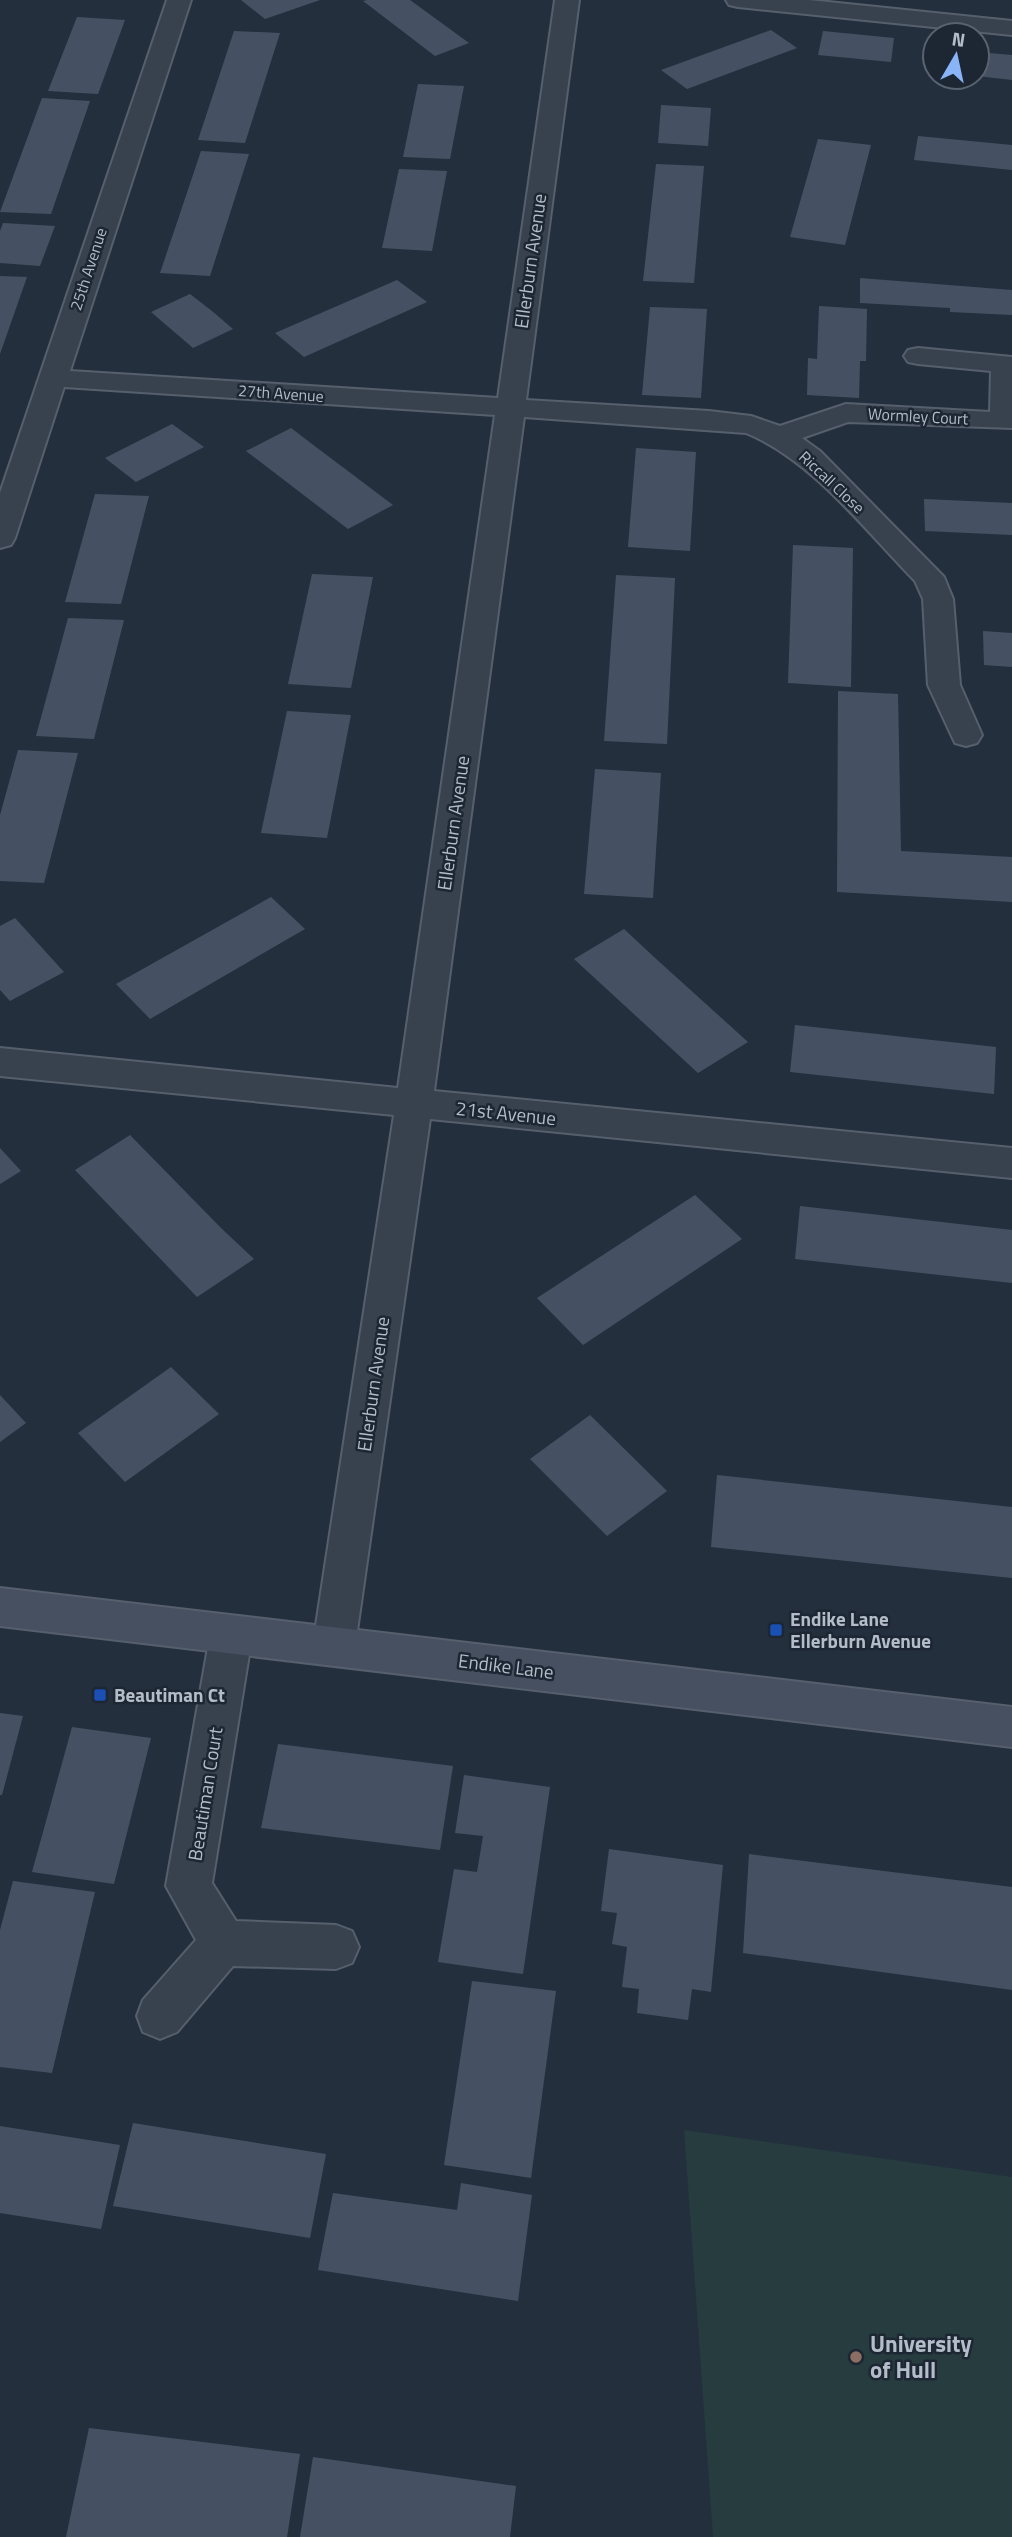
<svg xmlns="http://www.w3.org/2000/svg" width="1012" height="2537" viewBox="0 0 1012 2537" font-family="'Titillium Web',sans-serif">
<rect width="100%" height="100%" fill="#242f3e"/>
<path fill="#263c3f" d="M 684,2130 L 1012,2177 L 1012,2537 L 713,2537 Z"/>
<g fill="#455162">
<path d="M 241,0 L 320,0 L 265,19 Z"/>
<path d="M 367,0 L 410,0 L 469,43 L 435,56 L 363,1 Z"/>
<path d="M 77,17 L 125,20 L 98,94 L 48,91 Z"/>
<path d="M 771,30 L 797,48 L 687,89 L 661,70 Z"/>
<path d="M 234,31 L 280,33 L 245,143 L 198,140 Z"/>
<path d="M 823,31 L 894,38 L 891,62 L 818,55 Z"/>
<path d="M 930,47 L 935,47 L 935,72 L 925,71 Z"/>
<path d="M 977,52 L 1012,55 L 1012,80 L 977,76 Z"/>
<path d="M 418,84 L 464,86 L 450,159 L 403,157 Z"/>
<path d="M 42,98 L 90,101 L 51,214 L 0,212 Z"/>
<path d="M 661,105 L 711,108 L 708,146 L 658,143 Z"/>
<path d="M 918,136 L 1012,145 L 1012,170 L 914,160 Z"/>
<path d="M 818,139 L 871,145 L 845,245 L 790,237 Z"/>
<path d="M 201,151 L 249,154 L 210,276 L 160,273 Z"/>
<path d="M 656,164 L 704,166 L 694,283 L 643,281 Z"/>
<path d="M 399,169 L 447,171 L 432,251 L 382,248 Z"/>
<path d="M 3,223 L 55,226 L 40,266 L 0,263 L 0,231 Z"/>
<path d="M 0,276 L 27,277 L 0,354 Z"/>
<path d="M 860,278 L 1012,290 L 1012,315 L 950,312 L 950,308 L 860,303 Z"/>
<path d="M 397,280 L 427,302 L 304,357 L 275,333 Z"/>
<path d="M 190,294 L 212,311 L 233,329 L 193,348 L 151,312 Z"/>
<path d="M 819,306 L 867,309 L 866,361 L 860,361 L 859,398 L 807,395 L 808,358 L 817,359 Z"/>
<path d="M 650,307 L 707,309 L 701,398 L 642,395 Z"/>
<path d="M 172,424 L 204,447 L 136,482 L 105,458 Z"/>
<path d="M 291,428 L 316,447 L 393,505 L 348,529 L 246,451 Z"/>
<path d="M 636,448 L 696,452 L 690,551 L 628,547 Z"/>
<path d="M 95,494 L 149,496 L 121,604 L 65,602 Z"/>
<path d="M 924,499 L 1012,503 L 1012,535 L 925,531 Z"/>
<path d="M 793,545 L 853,548 L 851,687 L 788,683 Z"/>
<path d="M 312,574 L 373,577 L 351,688 L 288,684 Z"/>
<path d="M 616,575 L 675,578 L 667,744 L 604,741 Z"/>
<path d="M 68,618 L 124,620 L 94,739 L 36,736 Z"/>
<path d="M 983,631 L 1012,633 L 1012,667 L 984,665 Z"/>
<path d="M 838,691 L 898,694 L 901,851 L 1012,857 L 1012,902 L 837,892 Z"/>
<path d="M 287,711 L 351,715 L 327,838 L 261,833 Z"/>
<path d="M 18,750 L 78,753 L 44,883 L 0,881 L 0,815 Z"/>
<path d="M 595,769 L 661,773 L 653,898 L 584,894 Z"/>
<path d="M 271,897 L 305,929 L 150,1019 L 116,984 Z"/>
<path d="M 15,918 L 64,972 L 10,1001 L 0,990 L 0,926 Z"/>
<path d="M 624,929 L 654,957 L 748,1042 L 698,1073 L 574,959 Z"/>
<path d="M 795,1025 L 996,1047 L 994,1094 L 790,1072 Z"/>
<path d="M 130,1135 L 221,1228 L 254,1259 L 197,1297 L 75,1170 Z"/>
<path d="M 0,1148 L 21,1171 L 0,1184 Z"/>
<path d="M 695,1195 L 742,1239 L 583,1345 L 537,1298 Z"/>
<path d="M 800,1206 L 1012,1230 L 1012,1283 L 795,1259 Z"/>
<path d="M 171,1367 L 219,1414 L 125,1482 L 78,1433 Z"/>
<path d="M 0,1395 L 26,1423 L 0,1442 Z"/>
<path d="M 590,1415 L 667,1491 L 607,1536 L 530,1459 Z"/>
<path d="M 717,1475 L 1012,1507 L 1012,1578 L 711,1547 Z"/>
<path d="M 0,1713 L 23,1716 L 2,1795 L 0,1795 Z"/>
<path d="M 72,1727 L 151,1738 L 114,1884 L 32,1872 Z"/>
<path d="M 278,1744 L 453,1766 L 440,1850 L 261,1828 Z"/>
<path d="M 464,1775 L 550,1787 L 523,1974 L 438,1962 L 454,1869 L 477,1872 L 483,1836 L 455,1833 Z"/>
<path d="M 609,1849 L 723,1865 L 711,1992 L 692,1989 L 688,2020 L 637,2013 L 639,1989 L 622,1987 L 627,1947 L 612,1944 L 617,1913 L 601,1911 Z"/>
<path d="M 749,1854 L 1012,1887 L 1012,1990 L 743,1953 Z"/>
<path d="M 13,1881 L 95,1892 L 52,2073 L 0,2067 L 0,1930 Z"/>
<path d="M 472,1981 L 556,1991 L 531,2178 L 444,2165 Z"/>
<path d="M 133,2123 L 326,2154 L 310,2238 L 113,2206 Z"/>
<path d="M 0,2126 L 120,2145 L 101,2229 L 0,2213 Z"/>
<path d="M 461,2183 L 532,2195 L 518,2301 L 318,2270 L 333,2193 L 457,2210 Z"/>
<path d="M 89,2428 L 300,2454 L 287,2537 L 66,2537 Z"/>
<path d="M 313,2457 L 516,2486 L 510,2537 L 300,2537 Z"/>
</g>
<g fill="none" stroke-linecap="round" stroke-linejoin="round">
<defs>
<g id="street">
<path d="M 167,0 L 191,0 L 70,371 L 498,398 L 555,0 L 579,0 L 526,400 L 709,411 L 751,416 L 780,426 L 846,404 L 990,412 L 991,371 L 918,364 L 908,362 L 904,356 L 908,350 L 918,348 L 1012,357 L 1012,428 L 848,422 L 802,438 L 820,451 L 944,577 L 953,599 L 960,685 L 982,735 L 977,743 L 966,746 L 955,743 L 928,685 L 923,599 L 915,581 C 865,530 812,460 746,433 L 524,417 L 434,1091 L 1012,1148 L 1012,1178 L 430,1119 L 355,1645 L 349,1659 L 334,1664 L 319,1659 L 313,1645 L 394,1115 L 0,1076 L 0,1048 L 398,1088 L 495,415 L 64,387 L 15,538 L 11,545 L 0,548 L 0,493 Z"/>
<path d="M 726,0 L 809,0 L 1012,21 L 1012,35 L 738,7 L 729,5 Z"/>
<path d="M 231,1617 L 246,1622 L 252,1636 L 212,1883 L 236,1921 L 336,1925 L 352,1931 L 359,1947 L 352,1963 L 336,1969 L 233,1966 L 177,2032 L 160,2039 L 143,2032 L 137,2016 L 143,2000 L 196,1940 L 166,1886 L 210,1636 L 216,1622 Z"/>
</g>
<path id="secondary" d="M 0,1588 L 1012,1707 L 1012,1747 L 0,1626 Z"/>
</defs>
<use href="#street" stroke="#565f6c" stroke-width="4"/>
<use href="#secondary" stroke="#565f6c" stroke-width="4"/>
<use href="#street" fill="#38414e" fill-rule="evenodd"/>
<use href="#secondary" fill="#465061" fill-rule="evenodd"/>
</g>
<g fill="#1a4fb4" stroke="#1d2633" stroke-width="2.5">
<rect x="769" y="1623" width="14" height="14" rx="3.5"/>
<rect x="93" y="1688" width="14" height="14" rx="3.5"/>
</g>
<circle fill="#8d6e63" stroke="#1d2633" stroke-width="2.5" cx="856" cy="2357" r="7"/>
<g text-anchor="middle" stroke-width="5" stroke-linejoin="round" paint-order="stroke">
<g font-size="16" fill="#b4bcc9" stroke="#1d2633">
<text transform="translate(88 269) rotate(-72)" y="6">25th Avenue</text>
<text transform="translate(281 393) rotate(4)" y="6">27th Avenue</text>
<text transform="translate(918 416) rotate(3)" y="6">Wormley Court</text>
<text transform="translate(832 482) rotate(43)" y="6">Riccall Close</text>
</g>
<g font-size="19" fill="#b4bcc9" stroke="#1d2633">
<text transform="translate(530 261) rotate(-82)" y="7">Ellerburn Avenue</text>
<text transform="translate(453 823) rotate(-82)" y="7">Ellerburn Avenue</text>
<text transform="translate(506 1113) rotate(6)" y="7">21st Avenue</text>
<text transform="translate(373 1384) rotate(-82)" y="7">Ellerburn Avenue</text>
<text transform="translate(506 1666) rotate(7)" y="7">Endike Lane</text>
<text transform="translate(205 1794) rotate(-81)" y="7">Beautiman Court</text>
</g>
<g font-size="19" font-weight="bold" fill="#b4bcc9" stroke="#1d2633" text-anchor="start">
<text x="790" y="1626">Endike Lane<tspan x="790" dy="22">Ellerburn Avenue</tspan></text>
<text x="114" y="1702">Beautiman Ct</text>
</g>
<g font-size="23" font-weight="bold" fill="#b4bcc9" stroke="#1d2633" text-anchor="start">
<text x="870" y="2352">University<tspan x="870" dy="26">of Hull</tspan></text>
</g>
</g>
<g transform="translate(956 56) rotate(9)"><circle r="33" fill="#1d2633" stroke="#59626f" stroke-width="2"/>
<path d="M0-5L12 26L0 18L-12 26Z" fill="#8ab4f8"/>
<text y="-10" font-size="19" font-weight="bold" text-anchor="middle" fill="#b4bcc9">N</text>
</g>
</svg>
